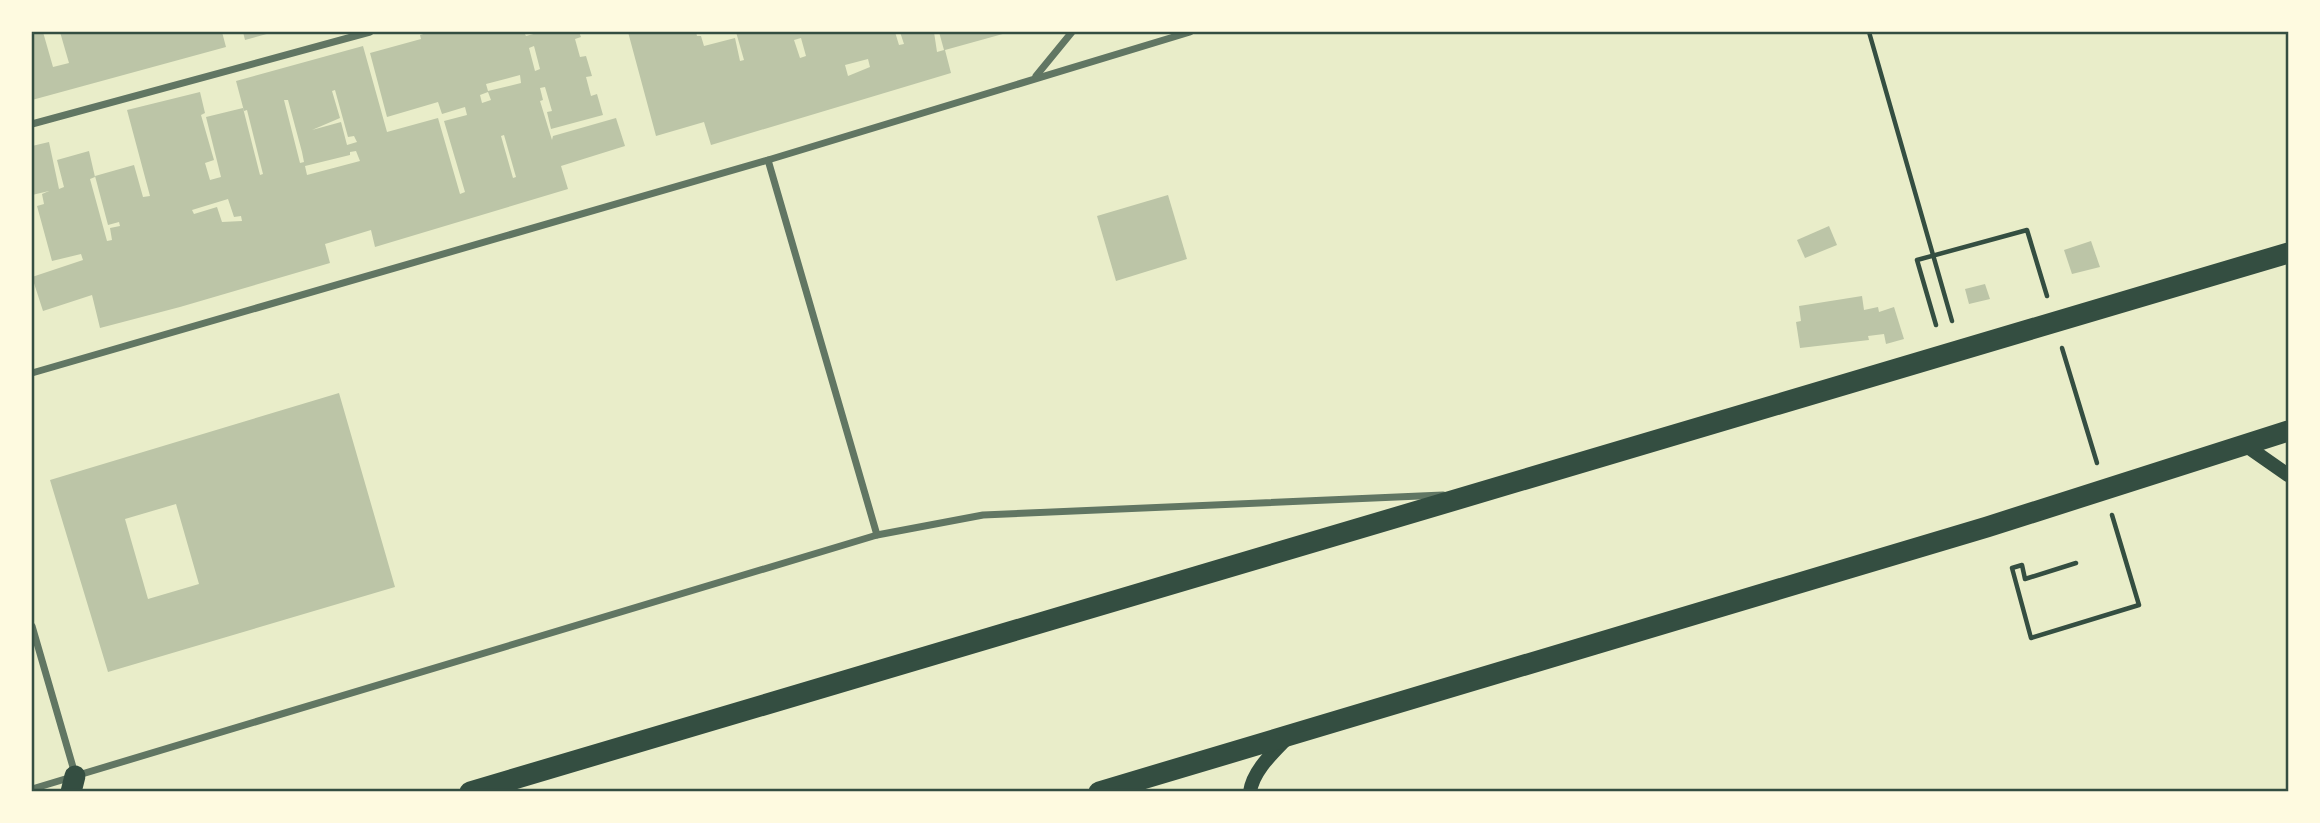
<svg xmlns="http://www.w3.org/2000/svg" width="2320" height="823" viewBox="0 0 2320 823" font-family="'PT Sans',sans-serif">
<rect width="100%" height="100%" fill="#e9edc9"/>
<g fill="#bcc5a7" fill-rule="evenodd">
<path d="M 32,32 L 43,32 L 53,67 L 69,63 L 60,32 L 222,32 L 226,47 L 32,100 Z"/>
<path d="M 243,32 L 274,32 L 245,40 Z"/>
<path d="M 430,32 L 524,32 L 526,36 L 541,32 L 579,32 L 581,37 L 575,39 L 580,57 L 586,56 L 592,76 L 586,77 L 591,96 L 597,94 L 603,115 L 551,129 L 547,112 L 552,111 L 545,87 L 540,88 L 543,100 L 540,101 L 552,140 L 553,136 L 616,118 L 625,146 L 561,166 L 568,189 L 375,247 L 371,230 L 325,244 L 330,263 L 180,307 L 100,328 L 92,295 L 43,311 L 32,277 L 83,260 L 81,254 L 52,261 L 37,206 L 44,204 L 42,194 L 49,191 L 32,195 L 32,146 L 49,142 L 59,189 L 64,187 L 57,160 L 89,151 L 95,177 L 90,179 L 107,241 L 112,240 L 110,228 L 120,226 L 119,222 L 108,225 L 95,176 L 134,165 L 143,197 L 150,196 L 127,110 L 200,92 L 205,113 L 201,115 L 214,160 L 205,163 L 210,180 L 221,177 L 206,117 L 243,108 L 260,175 L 263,174 L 247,110 L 244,111 L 236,81 L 363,46 L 387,132 L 438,118 L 460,194 L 465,192 L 444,121 L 467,115 L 465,107 L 442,114 L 438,102 L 387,117 L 370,53 L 421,39 L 420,35 ZM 534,46 L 540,69 L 535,71 L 529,48 ZM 520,75 L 521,83 L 488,91 L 486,84 ZM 335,90 L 348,137 L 354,136 L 357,142 L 347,145 L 341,122 L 312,130 L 340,118 L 332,91 ZM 488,92 L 491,100 L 482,103 L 480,95 ZM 284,100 L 288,100 L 302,152 L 304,162 L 300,163 ZM 504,135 L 516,177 L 513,178 L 501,136 ZM 356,151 L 360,161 L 307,175 L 305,166 L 350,155 L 350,152 ZM 228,199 L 234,217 L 241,216 L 242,221 L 222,222 L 217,207 L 194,214 L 192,210 Z"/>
<path d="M 628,32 L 696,32 L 697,36 L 701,36 L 704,46 L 735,38 L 740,61 L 744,60 L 736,32 L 895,32 L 899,45 L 904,44 L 900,32 L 934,32 L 937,52 L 944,50 L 939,32 L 1010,32 L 945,50 L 951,73 L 711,145 L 704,122 L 656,136 ZM 801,38 L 806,56 L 800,58 L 794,40 ZM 868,59 L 870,67 L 848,76 L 845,65 Z"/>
<path d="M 1168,195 L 1187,259 L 1116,281 L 1097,216 Z"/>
<path d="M 1829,226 L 1837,245 L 1805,258 L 1797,240 Z"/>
<path d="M 2091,241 L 2100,267 L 2072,274 L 2064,250 Z"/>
<path d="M 1985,284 L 1990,299 L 1969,304 L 1965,289 Z"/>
<path d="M 1862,296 L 1864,310 L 1878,307 L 1879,312 L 1894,307 L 1904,339 L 1886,344 L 1884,334 L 1868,336 L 1869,340 L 1800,348 L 1796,322 L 1801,321 L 1799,306 Z"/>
<path d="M 339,393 L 395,587 L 108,672 L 50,480 ZM 176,504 L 199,584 L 148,599 L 125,519 Z"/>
</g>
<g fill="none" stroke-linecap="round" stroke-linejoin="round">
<g stroke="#344e41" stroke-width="4.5">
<path d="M 1869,32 L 1952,321"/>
<path d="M 1936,325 L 1917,260 L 2027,230 L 2047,296"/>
<path d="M 2062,348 L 2097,463"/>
<path d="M 2076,563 L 2025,579 L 2022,565 L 2012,568 L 2031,638 L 2139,605 L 2112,515"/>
</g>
<g stroke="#617663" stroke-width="7">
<path d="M 1036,76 L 1072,32"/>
<path d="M 32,124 L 370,32"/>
<path d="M 768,160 L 877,535"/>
<path d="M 32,373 L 768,160 L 1190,32"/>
<path d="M 32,626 L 75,774"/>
<path d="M 32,789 L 877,535 L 983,515 L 1443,495"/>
</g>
<g stroke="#344e41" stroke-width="14">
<path d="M 2245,445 L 2288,475"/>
<path d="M 1250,792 C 1253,770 1274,752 1289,736"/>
</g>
<g stroke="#344e41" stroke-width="21">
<path d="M 71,792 L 75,776"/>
<path d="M 470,792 L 2288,253"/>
<path d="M 1099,792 L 1987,527 L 2288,431"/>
</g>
</g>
<rect width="2320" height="823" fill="none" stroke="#fefae0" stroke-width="66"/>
<rect x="33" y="33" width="2254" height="757" fill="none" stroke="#344e41" stroke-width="2.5"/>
</svg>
